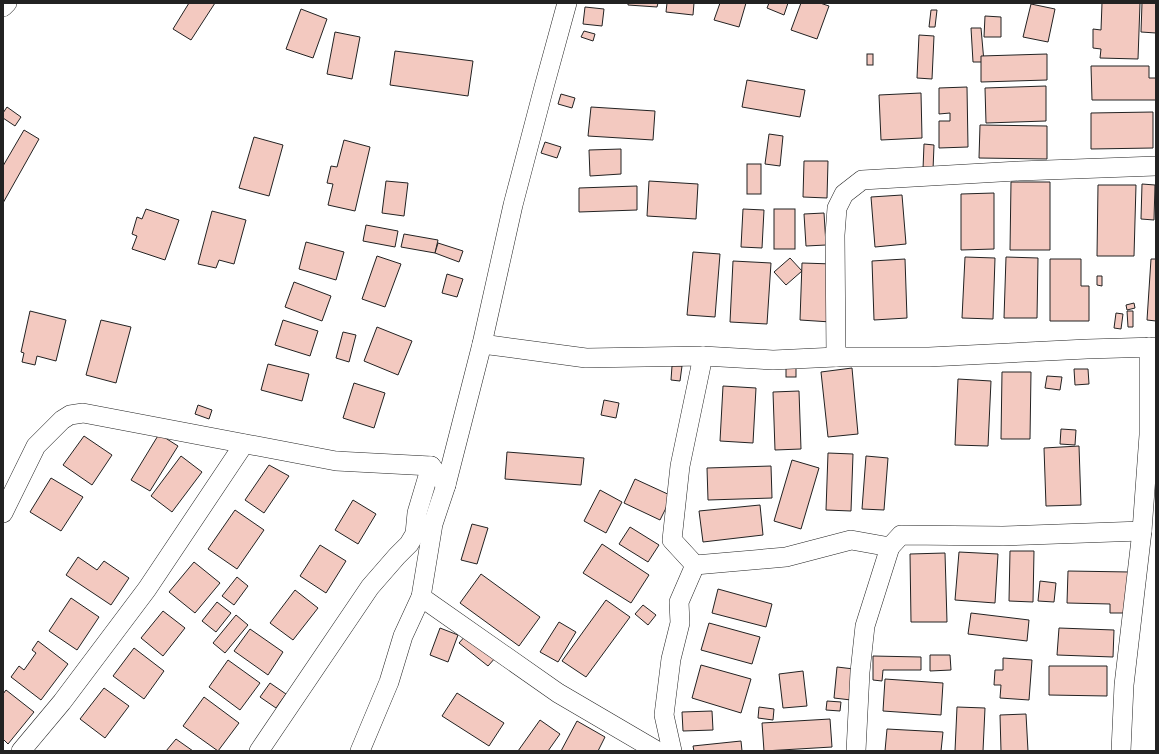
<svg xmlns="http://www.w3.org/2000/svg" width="1159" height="754" viewBox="0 0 1159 754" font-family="'Space Grotesk',sans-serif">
<rect width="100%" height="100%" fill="#fff"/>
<g fill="#f3c9c0" stroke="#222">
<path d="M 189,3 L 215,3 L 191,40 L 173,29 Z"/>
<path d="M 628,3 L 658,3 L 657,7 L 628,5 Z"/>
<path d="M 667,3 L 694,3 L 693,15 L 666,12 Z"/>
<path d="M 720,3 L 746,3 L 739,27 L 714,20 Z"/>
<path d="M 769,3 L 788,3 L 784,15 L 767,8 Z"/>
<path d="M 801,3 L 820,3 L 829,6 L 817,39 L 791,30 Z"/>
<path d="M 1102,3 L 1140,3 L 1138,59 L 1100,58 L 1101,49 L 1093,48 L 1093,29 L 1101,30 Z"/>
<path d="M 1142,3 L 1156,3 L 1156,33 L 1141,32 Z"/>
<path d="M 1031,4 L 1055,9 L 1048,42 L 1023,37 Z"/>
<path d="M 585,7 L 604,9 L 602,26 L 583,24 Z"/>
<path d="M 301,9 L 327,19 L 313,58 L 286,49 Z"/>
<path d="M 931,10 L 937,10 L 935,27 L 929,27 Z"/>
<path d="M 985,16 L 1001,17 L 1001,37 L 984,37 Z"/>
<path d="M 971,28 L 981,28 L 984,62 L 973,62 Z"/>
<path d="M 584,31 L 595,34 L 593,41 L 581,37 Z"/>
<path d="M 335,32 L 360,37 L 352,79 L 327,74 Z"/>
<path d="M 919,35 L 934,36 L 932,79 L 917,78 Z"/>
<path d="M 395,51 L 473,61 L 468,96 L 390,85 Z"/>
<rect x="867" y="54" width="6" height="11"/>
<path d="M 1047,54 L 1047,80 L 981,82 L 981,56 Z"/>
<path d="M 1091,66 L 1149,66 L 1149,78 L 1156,78 L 1156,100 L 1092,100 Z"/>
<path d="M 747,80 L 805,90 L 800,117 L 742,107 Z"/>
<path d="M 1046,86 L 1046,121 L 986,123 L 985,88 Z"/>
<path d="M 967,87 L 968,147 L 939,148 L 939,121 L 950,121 L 950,113 L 939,114 L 939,88 Z"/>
<path d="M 921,93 L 922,138 L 881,140 L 879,95 Z"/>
<path d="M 561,94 L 575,98 L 572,108 L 558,104 Z"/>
<path d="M 7,107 L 21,117 L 15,126 L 3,118 L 3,113 Z"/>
<path d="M 591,107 L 655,111 L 653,140 L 588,136 Z"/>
<path d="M 1153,112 L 1153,148 L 1091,149 L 1091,113 Z"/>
<path d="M 980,125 L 1047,126 L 1047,159 L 979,158 Z"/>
<path d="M 24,130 L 39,139 L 3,203 L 3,166 Z"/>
<path d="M 769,134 L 783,136 L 780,166 L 765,164 Z"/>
<path d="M 254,137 L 283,145 L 269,196 L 239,188 Z"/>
<path d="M 344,140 L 370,147 L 355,211 L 328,205 L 333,184 L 327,183 L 331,166 L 337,167 Z"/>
<path d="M 545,142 L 561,147 L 557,158 L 541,153 Z"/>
<path d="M 924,144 L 934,145 L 933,170 L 923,169 Z"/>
<path d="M 621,149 L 621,174 L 590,176 L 589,150 Z"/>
<path d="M 804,161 L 828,161 L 827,198 L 803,197 Z"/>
<rect x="747" y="164" width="14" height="30"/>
<path d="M 386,181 L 408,183 L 404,216 L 382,213 Z"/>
<path d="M 649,181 L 698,184 L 696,219 L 647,216 Z"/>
<path d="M 1011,182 L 1050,182 L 1050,250 L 1010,250 Z"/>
<path d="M 1142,184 L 1155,185 L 1154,220 L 1141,219 Z"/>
<path d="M 1098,185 L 1136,185 L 1134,256 L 1097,256 Z"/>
<path d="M 637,186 L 637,210 L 579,212 L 579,188 Z"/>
<path d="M 994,193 L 994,249 L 961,250 L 961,194 Z"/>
<path d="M 902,195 L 906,244 L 875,247 L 871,197 Z"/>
<path d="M 146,209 L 179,220 L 165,260 L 132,249 L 137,236 L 132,234 L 137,217 L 142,219 Z"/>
<path d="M 743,209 L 764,210 L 762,248 L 741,247 Z"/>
<rect x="774" y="209" width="21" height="40"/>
<path d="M 212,211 L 246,220 L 234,264 L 219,260 L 216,268 L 198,264 Z"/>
<path d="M 824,213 L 826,245 L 806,246 L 804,214 Z"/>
<path d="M 366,225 L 398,231 L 395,247 L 363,241 Z"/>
<path d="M 404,234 L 438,240 L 435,253 L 401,247 Z"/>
<path d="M 306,242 L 344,252 L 336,280 L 299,269 Z"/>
<path d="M 438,243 L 463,251 L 459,262 L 435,253 Z"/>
<path d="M 693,252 L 720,254 L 715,317 L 687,315 Z"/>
<path d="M 377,256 L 401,264 L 385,307 L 362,299 Z"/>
<path d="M 965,257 L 995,258 L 993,319 L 962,318 Z"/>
<path d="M 1006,257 L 1038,258 L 1037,318 L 1004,318 Z"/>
<path d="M 790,258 L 802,271 L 786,285 L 774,272 Z"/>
<path d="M 905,259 L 907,318 L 874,320 L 872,261 Z"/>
<path d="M 1050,259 L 1081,259 L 1081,286 L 1089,286 L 1089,321 L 1050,321 Z"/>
<path d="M 1151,259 L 1156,259 L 1156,321 L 1147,320 Z"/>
<path d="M 733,261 L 771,263 L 767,324 L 730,322 Z"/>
<path d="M 802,263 L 833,264 L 831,322 L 800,320 Z"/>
<path d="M 447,274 L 463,279 L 457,297 L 442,293 Z"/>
<path d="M 1097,276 L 1102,276 L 1102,286 L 1097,285 Z"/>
<path d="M 294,282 L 331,296 L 322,321 L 285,307 Z"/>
<path d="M 1134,303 L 1135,308 L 1127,310 L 1126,305 Z"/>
<path d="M 30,311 L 66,320 L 56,361 L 37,356 L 35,365 L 22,362 L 24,353 L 21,352 Z"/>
<path d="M 1127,311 L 1133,311 L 1133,327 L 1128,327 Z"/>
<path d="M 1116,313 L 1123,314 L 1121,329 L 1114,328 Z"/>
<path d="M 101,320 L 131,327 L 116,383 L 86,375 Z"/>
<path d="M 283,320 L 318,331 L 310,356 L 275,345 Z"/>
<path d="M 377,327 L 412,341 L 398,375 L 364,361 Z"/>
<path d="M 343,332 L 356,335 L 349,362 L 336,358 Z"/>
<rect x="786" y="360" width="10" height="17"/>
<path d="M 268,364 L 309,374 L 302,401 L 261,390 Z"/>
<path d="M 672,366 L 682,366 L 680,381 L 671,380 Z"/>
<path d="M 852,368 L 858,434 L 828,437 L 821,372 Z"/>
<path d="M 1074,369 L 1088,369 L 1089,384 L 1075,385 Z"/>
<path d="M 1002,372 L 1031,372 L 1030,439 L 1001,439 Z"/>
<path d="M 1047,376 L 1062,377 L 1060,390 L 1045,388 Z"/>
<path d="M 958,379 L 991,381 L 988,446 L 955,445 Z"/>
<path d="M 354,383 L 385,393 L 374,428 L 343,418 Z"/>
<path d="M 723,386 L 756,388 L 753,443 L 720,441 Z"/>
<path d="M 799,391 L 801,449 L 775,450 L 773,392 Z"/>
<path d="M 604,400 L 619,403 L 616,418 L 601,415 Z"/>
<path d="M 198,405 L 212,410 L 209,419 L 195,414 Z"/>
<path d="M 1061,429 L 1076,430 L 1075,445 L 1060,444 Z"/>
<path d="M 159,434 L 178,446 L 150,491 L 131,480 Z"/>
<path d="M 84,436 L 112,455 L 92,485 L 63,465 Z"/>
<path d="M 1079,446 L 1081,505 L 1046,506 L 1044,448 Z"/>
<path d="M 507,452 L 584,458 L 581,485 L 505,479 Z"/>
<path d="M 828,453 L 853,454 L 851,511 L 826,510 Z"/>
<path d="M 181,456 L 202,472 L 172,512 L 151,496 Z"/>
<path d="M 866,456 L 888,458 L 884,510 L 862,509 Z"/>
<path d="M 792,460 L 819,468 L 801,529 L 774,521 Z"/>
<path d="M 269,465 L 289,476 L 264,513 L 245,500 Z"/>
<path d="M 771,466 L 772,498 L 708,500 L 707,468 Z"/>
<path d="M 51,478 L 83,497 L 61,531 L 30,512 Z"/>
<path d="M 635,479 L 672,496 L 660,520 L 624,503 Z"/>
<path d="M 600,490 L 622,502 L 606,533 L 584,521 Z"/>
<path d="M 353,500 L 376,514 L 358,544 L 335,530 Z"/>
<path d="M 760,505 L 763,535 L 703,542 L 699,511 Z"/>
<path d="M 235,510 L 264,530 L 237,569 L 208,549 Z"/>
<path d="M 472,524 L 488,528 L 477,564 L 461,560 Z"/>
<path d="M 630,527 L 659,545 L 648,562 L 619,544 Z"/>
<path d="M 602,544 L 649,575 L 631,603 L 583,573 Z"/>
<path d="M 320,545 L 346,561 L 326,593 L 300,576 Z"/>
<path d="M 1010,551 L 1034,551 L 1033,602 L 1009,601 Z"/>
<path d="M 959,552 L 998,554 L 995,603 L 955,600 Z"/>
<path d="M 945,553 L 947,622 L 911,622 L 910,554 Z"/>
<path d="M 78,557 L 97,570 L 104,561 L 129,578 L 111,605 L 66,575 Z"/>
<path d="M 194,562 L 220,583 L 195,613 L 169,592 Z"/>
<path d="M 1068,571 L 1130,572 L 1130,613 L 1110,613 L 1110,604 L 1067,603 Z"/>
<path d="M 481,574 L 540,617 L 519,646 L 460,603 Z"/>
<path d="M 237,577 L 248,586 L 234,605 L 222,596 Z"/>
<path d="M 1040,581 L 1056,583 L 1054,602 L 1038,601 Z"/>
<path d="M 718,589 L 772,604 L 766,627 L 712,613 Z"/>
<path d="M 295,590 L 318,608 L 293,640 L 270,623 Z"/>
<path d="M 71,598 L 99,617 L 77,650 L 49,631 Z"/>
<path d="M 606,600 L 630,617 L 586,677 L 562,661 Z"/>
<path d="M 217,602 L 231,613 L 216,632 L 202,621 Z"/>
<path d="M 643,605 L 656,615 L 648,625 L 635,614 Z"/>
<path d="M 163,611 L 185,628 L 163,656 L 141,638 Z"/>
<path d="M 971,613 L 1029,620 L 1027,641 L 968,634 Z"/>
<path d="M 236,615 L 248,625 L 225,653 L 213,643 Z"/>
<path d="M 559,622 L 576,632 L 558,662 L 540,652 Z"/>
<path d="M 709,623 L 760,637 L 752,664 L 701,650 Z"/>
<path d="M 440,628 L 458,635 L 448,662 L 430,655 Z"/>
<path d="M 1059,628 L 1114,630 L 1113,657 L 1057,655 Z"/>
<path d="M 250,629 L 283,652 L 268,675 L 234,651 Z"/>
<path d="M 467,634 L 496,657 L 488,666 L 459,643 Z"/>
<path d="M 38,641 L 68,664 L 41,700 L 11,677 L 19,666 L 24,670 L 36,653 L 32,650 Z"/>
<path d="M 134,648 L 164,671 L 144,699 L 113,676 Z"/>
<path d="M 930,655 L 950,655 L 951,670 L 930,671 Z"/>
<path d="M 873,656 L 921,657 L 921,670 L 883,670 L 882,681 L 873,680 Z"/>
<path d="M 1003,658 L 1032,660 L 1029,700 L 1000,698 L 1001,685 L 994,685 L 995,670 L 1003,670 Z"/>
<path d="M 228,660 L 260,683 L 240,710 L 209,687 Z"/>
<path d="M 701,665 L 751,679 L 741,713 L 692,698 Z"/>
<path d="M 1049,666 L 1107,666 L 1107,696 L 1049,695 Z"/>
<path d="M 837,667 L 854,669 L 851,700 L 834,698 Z"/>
<path d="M 803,671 L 807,706 L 783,708 L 779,674 Z"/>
<path d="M 885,679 L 943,683 L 941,715 L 883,711 Z"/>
<path d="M 270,683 L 286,694 L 276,708 L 260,697 Z"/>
<path d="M 104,688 L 129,706 L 105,738 L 80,719 Z"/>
<path d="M 6,690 L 34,712 L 8,744 L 3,739 L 3,694 Z"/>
<path d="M 457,693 L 504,723 L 489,746 L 442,716 Z"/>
<path d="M 204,697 L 239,723 L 218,751 L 183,726 Z"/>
<path d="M 827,701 L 841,702 L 840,711 L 826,710 Z"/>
<path d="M 759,707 L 774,709 L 773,720 L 758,718 Z"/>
<path d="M 957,707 L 985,708 L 983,751 L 955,751 Z"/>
<path d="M 712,711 L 713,730 L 683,731 L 682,712 Z"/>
<path d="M 1026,714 L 1028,751 L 1001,751 L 1000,715 Z"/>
<path d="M 830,719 L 832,747 L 764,751 L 762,723 Z"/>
<path d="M 540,720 L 560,734 L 548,751 L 518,751 Z"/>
<path d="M 577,721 L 605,737 L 598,751 L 561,751 Z"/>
<path d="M 887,729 L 943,732 L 941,751 L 885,751 Z"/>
<path d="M 176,739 L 193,751 L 166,751 Z"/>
<path d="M 741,741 L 742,751 L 694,751 L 693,746 Z"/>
</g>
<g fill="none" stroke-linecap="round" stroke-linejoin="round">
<defs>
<g id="minor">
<path d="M 3,7 L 7,3"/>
<path d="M 482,344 L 586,358 L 703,356 L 773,360 L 836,357 L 929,357 L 1087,349 L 1156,347"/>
<path d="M 836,357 L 835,235 L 837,208 L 844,194 L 862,180 L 1019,171 L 1156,166"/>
<path d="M 3,513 L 36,446 L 62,420 L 70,415 L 83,413 L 336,461 L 431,466 L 446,485"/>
<path d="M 695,565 L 786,557 L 851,540 L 890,547 L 901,535 L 1003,536 L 1142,531"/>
<path d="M 421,597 L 558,693 L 657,751"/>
<path d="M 21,751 L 62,702 L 147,589 L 244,444"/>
<path d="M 259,751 L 370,587 L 397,556 L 409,544 L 415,534 L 417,513 L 431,466"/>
<path d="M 360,751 L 389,682 L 403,636 L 421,597 L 433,524 L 446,485 L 482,344 L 513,205 L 544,87 L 567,3"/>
<path d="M 672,751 L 664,715 L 671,659 L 680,623 L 679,602 L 695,565 L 672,540 L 680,466 L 703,356"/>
<path d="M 856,751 L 860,672 L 865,626 L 890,547"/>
<path d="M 1121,751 L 1124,685 L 1142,531 L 1149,435 L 1149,347"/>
</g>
</defs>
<use href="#minor" stroke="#222" stroke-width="20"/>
<use href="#minor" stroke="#fff" stroke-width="19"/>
</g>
<rect width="1159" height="754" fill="none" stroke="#222222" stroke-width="8"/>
</svg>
